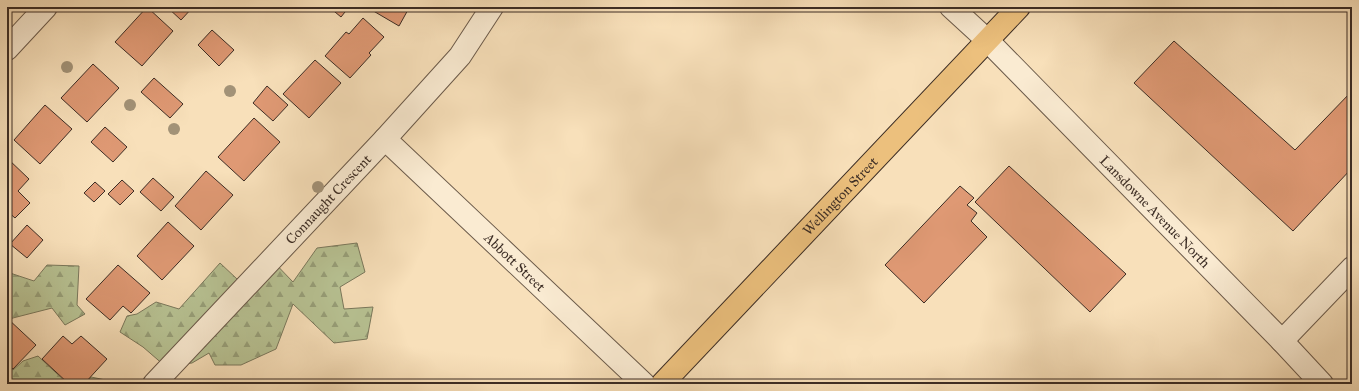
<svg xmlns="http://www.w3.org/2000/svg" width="1359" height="391" viewBox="0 0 1359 391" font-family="'IM FELL Great Primer',serif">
<defs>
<pattern id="forest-firs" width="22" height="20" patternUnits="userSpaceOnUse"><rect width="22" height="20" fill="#b8c394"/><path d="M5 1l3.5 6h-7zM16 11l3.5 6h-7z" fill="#979f79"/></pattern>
</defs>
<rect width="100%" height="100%" fill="#f8e0ba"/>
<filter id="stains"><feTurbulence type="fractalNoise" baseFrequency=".005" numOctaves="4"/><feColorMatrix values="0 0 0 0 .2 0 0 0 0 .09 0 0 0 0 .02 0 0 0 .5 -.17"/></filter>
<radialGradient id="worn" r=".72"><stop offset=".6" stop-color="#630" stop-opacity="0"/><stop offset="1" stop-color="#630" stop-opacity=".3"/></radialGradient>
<g fill="url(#forest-firs)" stroke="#7a785c">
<path d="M 357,243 L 365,272 L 340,287 L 344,309 L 373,307 L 367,339 L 334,343 L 293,304 L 276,349 L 241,365 L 215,365 L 209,353 L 192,363 L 165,366 L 143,347 L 120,332 L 127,316 L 137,314 L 156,302 L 179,309 L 220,263 L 237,279 L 267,255 L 293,282 L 317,248 Z"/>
<path d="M 47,265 L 79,266 L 77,305 L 85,314 L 65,325 L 52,308 L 9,319 L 7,318 L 7,272 L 34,281 Z"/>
<path d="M 38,356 L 68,384 L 7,384 L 7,366 L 13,370 L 23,361 Z"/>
<path d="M 91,377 L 125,384 L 85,384 Z"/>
</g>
<g fill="#df9974" stroke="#3c2d25">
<path d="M 147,7 L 173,31 L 142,66 L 115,42 Z"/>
<path d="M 167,7 L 193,7 L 181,20 Z"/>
<path d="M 329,7 L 349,7 L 341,17 Z"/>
<path d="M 371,7 L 414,7 L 412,10 L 409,8 L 399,26 L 370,9 Z"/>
<path d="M 363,18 L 384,37 L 369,53 L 371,55 L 350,78 L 325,56 L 346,32 L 349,34 Z"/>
<path d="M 212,30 L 234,50 L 219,66 L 198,45 Z"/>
<path d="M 1174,41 L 1295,150 L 1352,91 L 1352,168 L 1293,231 L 1134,83 Z"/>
<path d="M 315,60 L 341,83 L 309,118 L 283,94 Z"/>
<path d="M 93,64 L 119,88 L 87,122 L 61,98 Z"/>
<path d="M 154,78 L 183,104 L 170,118 L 141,92 Z"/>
<path d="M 267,86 L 288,105 L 273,121 L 253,103 Z"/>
<path d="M 45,105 L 72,129 L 40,164 L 14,140 Z"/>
<path d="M 254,118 L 280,142 L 244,181 L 218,157 Z"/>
<path d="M 105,127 L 127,147 L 113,162 L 91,142 Z"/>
<path d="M 7,158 L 29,179 L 18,191 L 30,203 L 15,218 L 7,211 Z"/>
<path d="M 1009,166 L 1126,274 L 1090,312 L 975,202 Z"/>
<path d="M 206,171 L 233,195 L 201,230 L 175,206 Z"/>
<path d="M 153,178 L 174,197 L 161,211 L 140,192 Z"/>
<path d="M 122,180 L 134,191 L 120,205 L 108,194 Z"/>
<path d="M 95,182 L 105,191 L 94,202 L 84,193 Z"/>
<path d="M 960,186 L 974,198 L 967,205 L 977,213 L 971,221 L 987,237 L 924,303 L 885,265 Z"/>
<path d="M 168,222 L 194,246 L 162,280 L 137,256 Z"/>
<path d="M 27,225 L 43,240 L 27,258 L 10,244 Z"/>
<path d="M 118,265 L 150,293 L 131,313 L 123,306 L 110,320 L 86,299 Z"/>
<path d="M 7,318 L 36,345 L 13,369 L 7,364 Z"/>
<path d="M 63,336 L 72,344 L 81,336 L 107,359 L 84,384 L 69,384 L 42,359 Z"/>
</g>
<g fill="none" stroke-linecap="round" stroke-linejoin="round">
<defs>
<g id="minor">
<path id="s1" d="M 951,7 L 987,40 L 1282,341 L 1322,384"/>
<path d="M 7,49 L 46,7"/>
<path id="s2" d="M 385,139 L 644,384"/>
<path d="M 1282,341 L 1352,268"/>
<path id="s3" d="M 154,384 L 385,139 L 460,56 L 492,7"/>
</g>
<g id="major">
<path id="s4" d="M 662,384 L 1019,7"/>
</g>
</defs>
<use href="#minor" stroke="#6b5a4a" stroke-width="24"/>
<use href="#major" stroke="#3c2d25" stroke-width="24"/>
<use href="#minor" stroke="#faebd2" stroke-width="22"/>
<use href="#major" stroke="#ecc07d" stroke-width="22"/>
</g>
<g fill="#a29277">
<circle cx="67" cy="67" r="6"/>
<circle cx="230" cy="91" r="6"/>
<circle cx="130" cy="105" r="6"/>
<circle cx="174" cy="129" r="6"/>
<circle cx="318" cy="187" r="6"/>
</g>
<g text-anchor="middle" stroke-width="3.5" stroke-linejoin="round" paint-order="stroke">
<g font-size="14" fill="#3c2d25" stroke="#faebd2">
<text dy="5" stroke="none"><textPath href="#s4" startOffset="259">Wellington Street</textPath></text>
<text dy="5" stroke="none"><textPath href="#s3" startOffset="254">Connaught Crescent</textPath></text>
<text dy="5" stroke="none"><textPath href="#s1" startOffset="289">Lansdowne Avenue North</textPath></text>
<text dy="5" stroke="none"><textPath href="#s2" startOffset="179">Abbott Street</textPath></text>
</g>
</g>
<rect width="1359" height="391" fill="none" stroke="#f8e0ba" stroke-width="24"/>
<rect x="8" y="8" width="1343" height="375" fill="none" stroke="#3c2d25" stroke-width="2"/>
<rect x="12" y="12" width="1335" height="367" fill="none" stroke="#3c2d25"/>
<rect width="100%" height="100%" filter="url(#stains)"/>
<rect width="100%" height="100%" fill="url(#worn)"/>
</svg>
